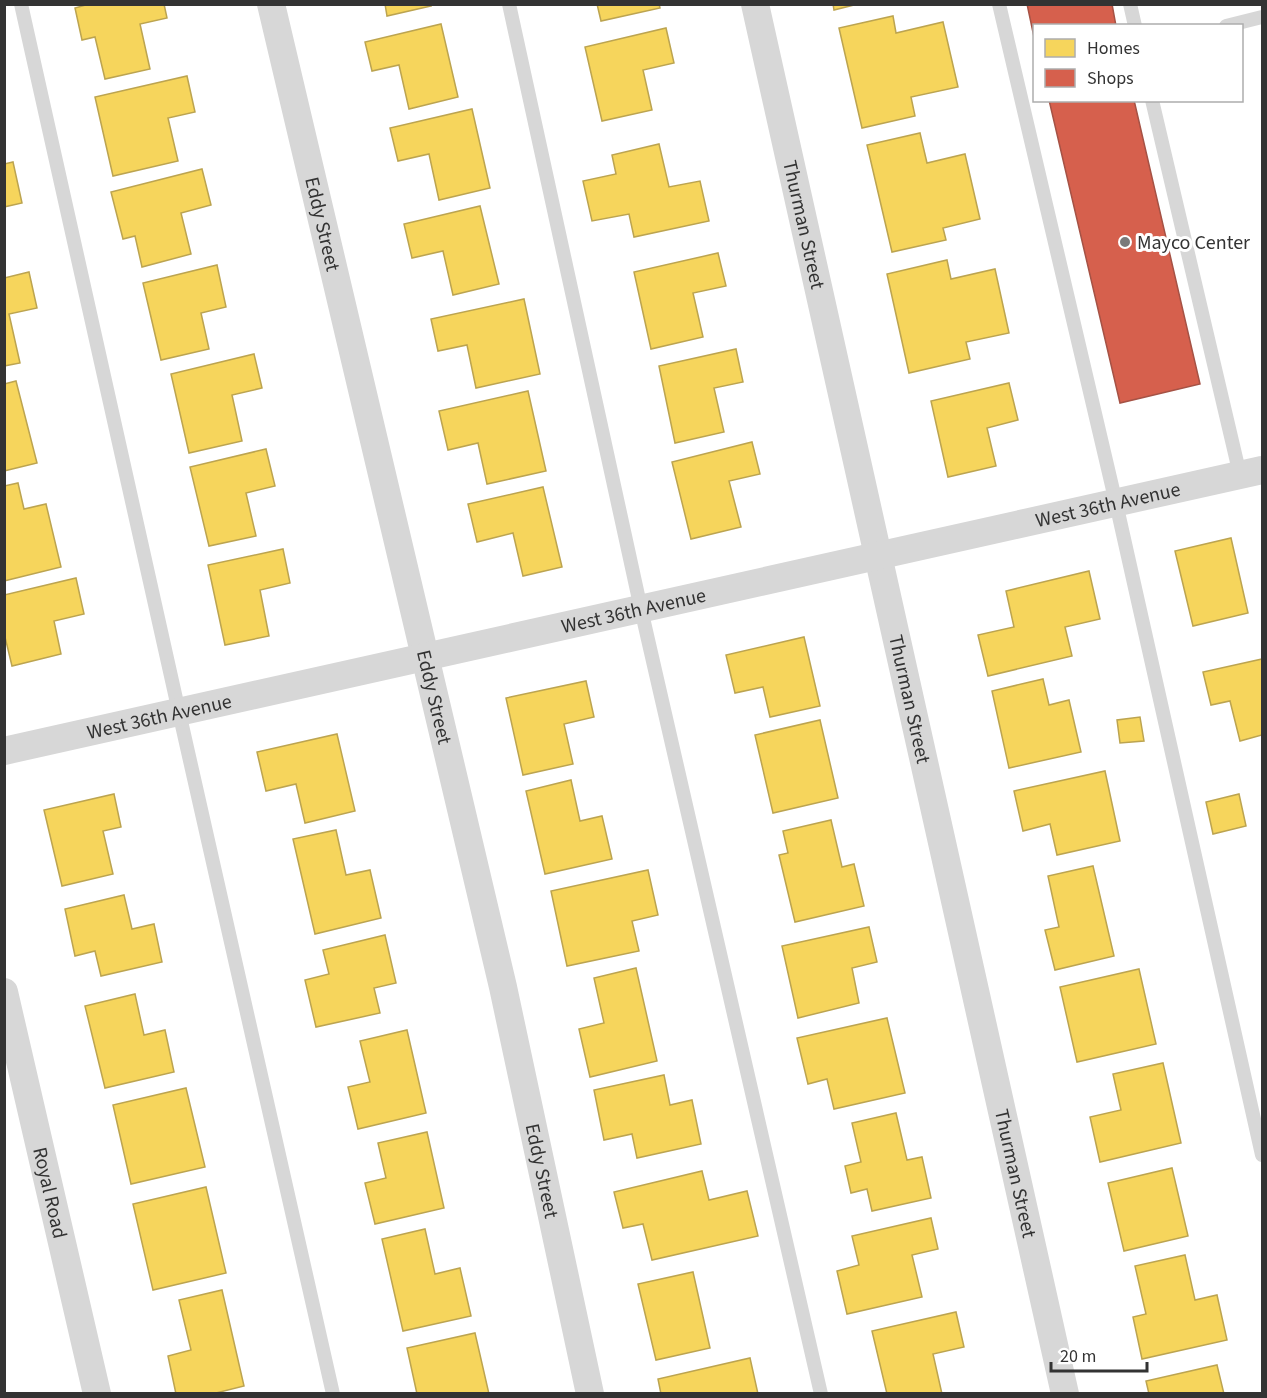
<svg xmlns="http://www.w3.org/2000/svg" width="1267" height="1398" viewBox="0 0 1267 1398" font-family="'Source Sans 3',sans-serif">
<rect width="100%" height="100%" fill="#fff"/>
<g fill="#f6d55c" stroke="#bca450" stroke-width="1.5">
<path d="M 89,4 L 164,4 L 167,18 L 140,24 L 150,69 L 105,79 L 95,37 L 82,40 L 75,8 Z"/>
<path d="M 385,4 L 430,4 L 431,6 L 387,16 Z"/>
<path d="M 597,4 L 659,4 L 660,8 L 601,21 Z"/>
<path d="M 833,4 L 858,4 L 834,10 Z"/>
<path d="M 893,16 L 896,33 L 943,22 L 958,87 L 911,97 L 915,116 L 862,128 L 839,28 Z"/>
<path d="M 441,24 L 458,97 L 409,109 L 399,65 L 372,71 L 365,42 Z"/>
<path d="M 666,28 L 674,63 L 643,70 L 652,110 L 602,121 L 585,47 Z"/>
<path d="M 187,76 L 195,112 L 168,118 L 178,161 L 113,176 L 95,97 Z"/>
<path d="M 472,109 L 490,188 L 439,200 L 429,154 L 398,161 L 390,128 Z"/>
<path d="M 920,133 L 927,163 L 965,154 L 980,219 L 943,228 L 946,240 L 892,252 L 867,145 Z"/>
<path d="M 659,144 L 669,187 L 700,181 L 709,221 L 634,237 L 629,214 L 592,221 L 583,181 L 616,174 L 612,155 Z"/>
<path d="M 13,162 L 22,203 L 4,207 L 4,164 Z"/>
<path d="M 202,169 L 211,205 L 181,213 L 191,254 L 142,267 L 135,236 L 123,239 L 111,192 Z"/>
<path d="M 480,206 L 499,284 L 453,295 L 443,251 L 412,258 L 404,224 Z"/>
<path d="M 718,253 L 726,286 L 693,293 L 703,337 L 651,349 L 634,272 Z"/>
<path d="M 947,260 L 951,279 L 995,269 L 1009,333 L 966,342 L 970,359 L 909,373 L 887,274 Z"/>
<path d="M 217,265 L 226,307 L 201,313 L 209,349 L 161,360 L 143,283 Z"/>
<path d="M 29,272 L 37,308 L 9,314 L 20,363 L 4,366 L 4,278 Z"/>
<path d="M 524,299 L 540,374 L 476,388 L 467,345 L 438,351 L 431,319 Z"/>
<path d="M 736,349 L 743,382 L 714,388 L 724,432 L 675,443 L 659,366 Z"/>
<path d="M 254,354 L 262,388 L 232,395 L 242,441 L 189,453 L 171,374 Z"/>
<path d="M 16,381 L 37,463 L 4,471 L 4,384 Z"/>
<path d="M 1009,383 L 1018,420 L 987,428 L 996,466 L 948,477 L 931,401 Z"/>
<path d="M 528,391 L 546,471 L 487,484 L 478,443 L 448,450 L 439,411 Z"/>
<path d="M 752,442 L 760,474 L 729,481 L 741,527 L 691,539 L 672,462 Z"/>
<path d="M 266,449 L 275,486 L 246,493 L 256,536 L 209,546 L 190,467 Z"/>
<path d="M 18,483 L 24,509 L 46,504 L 61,567 L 4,581 L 4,486 Z"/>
<path d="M 543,487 L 562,567 L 523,576 L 513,533 L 477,542 L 468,504 Z"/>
<path d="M 1231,538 L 1248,613 L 1193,626 L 1175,551 Z"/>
<path d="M 283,549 L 290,583 L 260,590 L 269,636 L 225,645 L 208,565 Z"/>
<path d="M 1089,571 L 1100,619 L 1065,627 L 1072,656 L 988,676 L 978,635 L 1014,627 L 1006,591 Z"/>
<path d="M 76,578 L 84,614 L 54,621 L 61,654 L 12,666 L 4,633 L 4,595 Z"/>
<path d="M 804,637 L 820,706 L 770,717 L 763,687 L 735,693 L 726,655 Z"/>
<path d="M 1262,659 L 1262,735 L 1240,741 L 1230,701 L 1211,705 L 1203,672 Z"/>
<path d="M 1043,679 L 1049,705 L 1069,700 L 1081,752 L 1009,768 L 992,691 Z"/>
<path d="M 586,681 L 594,717 L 564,724 L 573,764 L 523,775 L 506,698 Z"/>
<path d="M 1140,717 L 1144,741 L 1120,743 L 1117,720 Z"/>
<path d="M 820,720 L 838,798 L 773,813 L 755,735 Z"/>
<path d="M 337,734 L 355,811 L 305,823 L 296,784 L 266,791 L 257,752 Z"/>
<path d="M 1105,771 L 1120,841 L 1057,855 L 1050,824 L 1023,831 L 1014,791 Z"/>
<path d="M 571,780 L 580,821 L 602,816 L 612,859 L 545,874 L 526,791 Z"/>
<path d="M 114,794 L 121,827 L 103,831 L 113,874 L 62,886 L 44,810 Z"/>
<path d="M 1239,794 L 1246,826 L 1213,834 L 1206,802 Z"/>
<path d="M 831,820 L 842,867 L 854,864 L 864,906 L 795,922 L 779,855 L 788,853 L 783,831 Z"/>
<path d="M 336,830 L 346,875 L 370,870 L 381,918 L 315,934 L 293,839 Z"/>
<path d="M 1093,866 L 1114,956 L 1055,970 L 1045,930 L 1059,927 L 1048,876 Z"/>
<path d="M 648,870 L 658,915 L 632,921 L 639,951 L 567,966 L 551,891 Z"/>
<path d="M 124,895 L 132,929 L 154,924 L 162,962 L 101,976 L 95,951 L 75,956 L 65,909 Z"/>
<path d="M 869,927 L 877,962 L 852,968 L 859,1003 L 798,1018 L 782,946 Z"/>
<path d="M 385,935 L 396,983 L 374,988 L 380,1013 L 316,1027 L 305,980 L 329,974 L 323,950 Z"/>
<path d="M 636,968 L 657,1061 L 590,1077 L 579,1029 L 604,1023 L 594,978 Z"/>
<path d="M 1139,969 L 1156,1044 L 1077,1062 L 1060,987 Z"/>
<path d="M 135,994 L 144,1035 L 165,1030 L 174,1072 L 105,1088 L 85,1006 Z"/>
<path d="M 887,1018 L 905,1093 L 834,1109 L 827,1079 L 808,1084 L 797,1038 Z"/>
<path d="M 407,1030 L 426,1113 L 358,1129 L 348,1087 L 370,1082 L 360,1041 Z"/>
<path d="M 1163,1063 L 1181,1143 L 1100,1162 L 1090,1117 L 1121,1110 L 1113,1074 Z"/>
<path d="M 664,1075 L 670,1105 L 692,1100 L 701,1144 L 637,1158 L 632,1134 L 604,1140 L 594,1090 Z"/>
<path d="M 186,1088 L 205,1167 L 131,1184 L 113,1105 Z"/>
<path d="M 896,1113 L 907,1160 L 922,1157 L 931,1198 L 872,1211 L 867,1189 L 851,1193 L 845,1166 L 861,1162 L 852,1123 Z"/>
<path d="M 427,1132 L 444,1208 L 375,1224 L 365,1183 L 386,1178 L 378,1143 Z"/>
<path d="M 1172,1168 L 1188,1236 L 1124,1251 L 1108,1183 Z"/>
<path d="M 702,1171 L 709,1200 L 747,1191 L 758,1236 L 652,1260 L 643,1224 L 623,1228 L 614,1192 Z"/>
<path d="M 206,1187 L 226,1273 L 153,1290 L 133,1204 Z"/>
<path d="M 931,1218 L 938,1249 L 912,1255 L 922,1297 L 847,1314 L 837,1271 L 859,1265 L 852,1236 Z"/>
<path d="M 425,1229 L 435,1274 L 460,1268 L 471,1316 L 403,1331 L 382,1239 Z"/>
<path d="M 1185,1255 L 1195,1300 L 1217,1295 L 1227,1340 L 1142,1359 L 1133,1317 L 1146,1314 L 1135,1266 Z"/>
<path d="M 693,1272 L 710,1348 L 656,1360 L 638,1284 Z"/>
<path d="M 222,1290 L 244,1386 L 212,1394 L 176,1394 L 168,1356 L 191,1350 L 179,1300 Z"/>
<path d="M 956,1312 L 964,1347 L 933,1354 L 942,1394 L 887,1394 L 872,1331 Z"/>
<path d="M 475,1333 L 489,1394 L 417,1394 L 407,1348 Z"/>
<path d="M 750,1358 L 758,1394 L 661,1394 L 658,1379 Z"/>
<path d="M 1217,1365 L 1224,1394 L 1149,1394 L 1146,1381 Z"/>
</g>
<g fill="#d6604d" stroke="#a55245" stroke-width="1.5">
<path d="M 1027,4 L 1112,4 L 1116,26 L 1034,26 L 1034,37 Z"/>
<path d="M 1049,100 L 1134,100 L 1200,384 L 1120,403 Z"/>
</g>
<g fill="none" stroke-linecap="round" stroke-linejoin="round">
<g stroke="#d7d7d7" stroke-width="14">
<path d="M 21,4 L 179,712 L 333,1394"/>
<path d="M 509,4 L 641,609 L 821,1394"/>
<path d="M 999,4 L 1116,503 L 1262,1155"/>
<path d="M 1130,4 L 1135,26"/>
<path d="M 1226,26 L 1262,17"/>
<path d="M 1152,100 L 1240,475"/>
</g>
<g stroke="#d7d7d7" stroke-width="28">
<path id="s1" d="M 271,4 L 503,987 L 590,1394"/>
<path id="s2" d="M 755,4 L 1065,1394"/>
<path id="s3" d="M 4,751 L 1262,470"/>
<path id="s4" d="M 4,992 L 97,1394"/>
</g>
</g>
<circle fill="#7a7a7a" stroke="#fff" stroke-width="2" cx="1125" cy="242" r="6"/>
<g text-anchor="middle" stroke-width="6" stroke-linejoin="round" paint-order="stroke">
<g font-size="20" fill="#333" stroke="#fff">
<text dy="7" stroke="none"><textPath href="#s1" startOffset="226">Eddy Street</textPath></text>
<text dy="7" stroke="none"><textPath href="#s2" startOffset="226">Thurman Street</textPath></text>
<text dy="7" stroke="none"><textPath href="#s3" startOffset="1131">West 36th Avenue</textPath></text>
<text dy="7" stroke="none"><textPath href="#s3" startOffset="645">West 36th Avenue</textPath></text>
<text dy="7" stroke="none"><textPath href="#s1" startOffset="712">Eddy Street</textPath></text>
<text dy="7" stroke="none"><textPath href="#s2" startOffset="712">Thurman Street</textPath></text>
<text dy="7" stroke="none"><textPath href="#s3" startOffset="159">West 36th Avenue</textPath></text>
<text dy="7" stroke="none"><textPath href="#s1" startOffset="1198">Eddy Street</textPath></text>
<text dy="7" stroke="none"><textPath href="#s2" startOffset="1198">Thurman Street</textPath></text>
<text dy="7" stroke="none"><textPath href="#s4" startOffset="206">Royal Road</textPath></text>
</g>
<g font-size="20" fill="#333" stroke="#fff" text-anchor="start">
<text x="1137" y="249">Mayco Center</text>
</g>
</g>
<rect width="1267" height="1398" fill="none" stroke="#333333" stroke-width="12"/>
<rect x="1033" y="24" width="210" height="78" fill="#ffffff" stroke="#adadad" stroke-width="1.5"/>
<rect x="1045" y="39" width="30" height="18" fill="#f6d55c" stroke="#adadad" stroke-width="1.5"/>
<text x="1087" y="54" font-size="18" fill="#333333">Homes</text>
<rect x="1045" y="69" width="30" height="18" fill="#d6604d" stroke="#adadad" stroke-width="1.5"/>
<text x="1087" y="84" font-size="18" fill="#333333">Shops</text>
<path d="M1051 1362v9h96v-9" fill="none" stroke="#333333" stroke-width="3"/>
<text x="1060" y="1362" font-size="18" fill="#333333" stroke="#ffffff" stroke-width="4.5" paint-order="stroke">20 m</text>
</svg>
